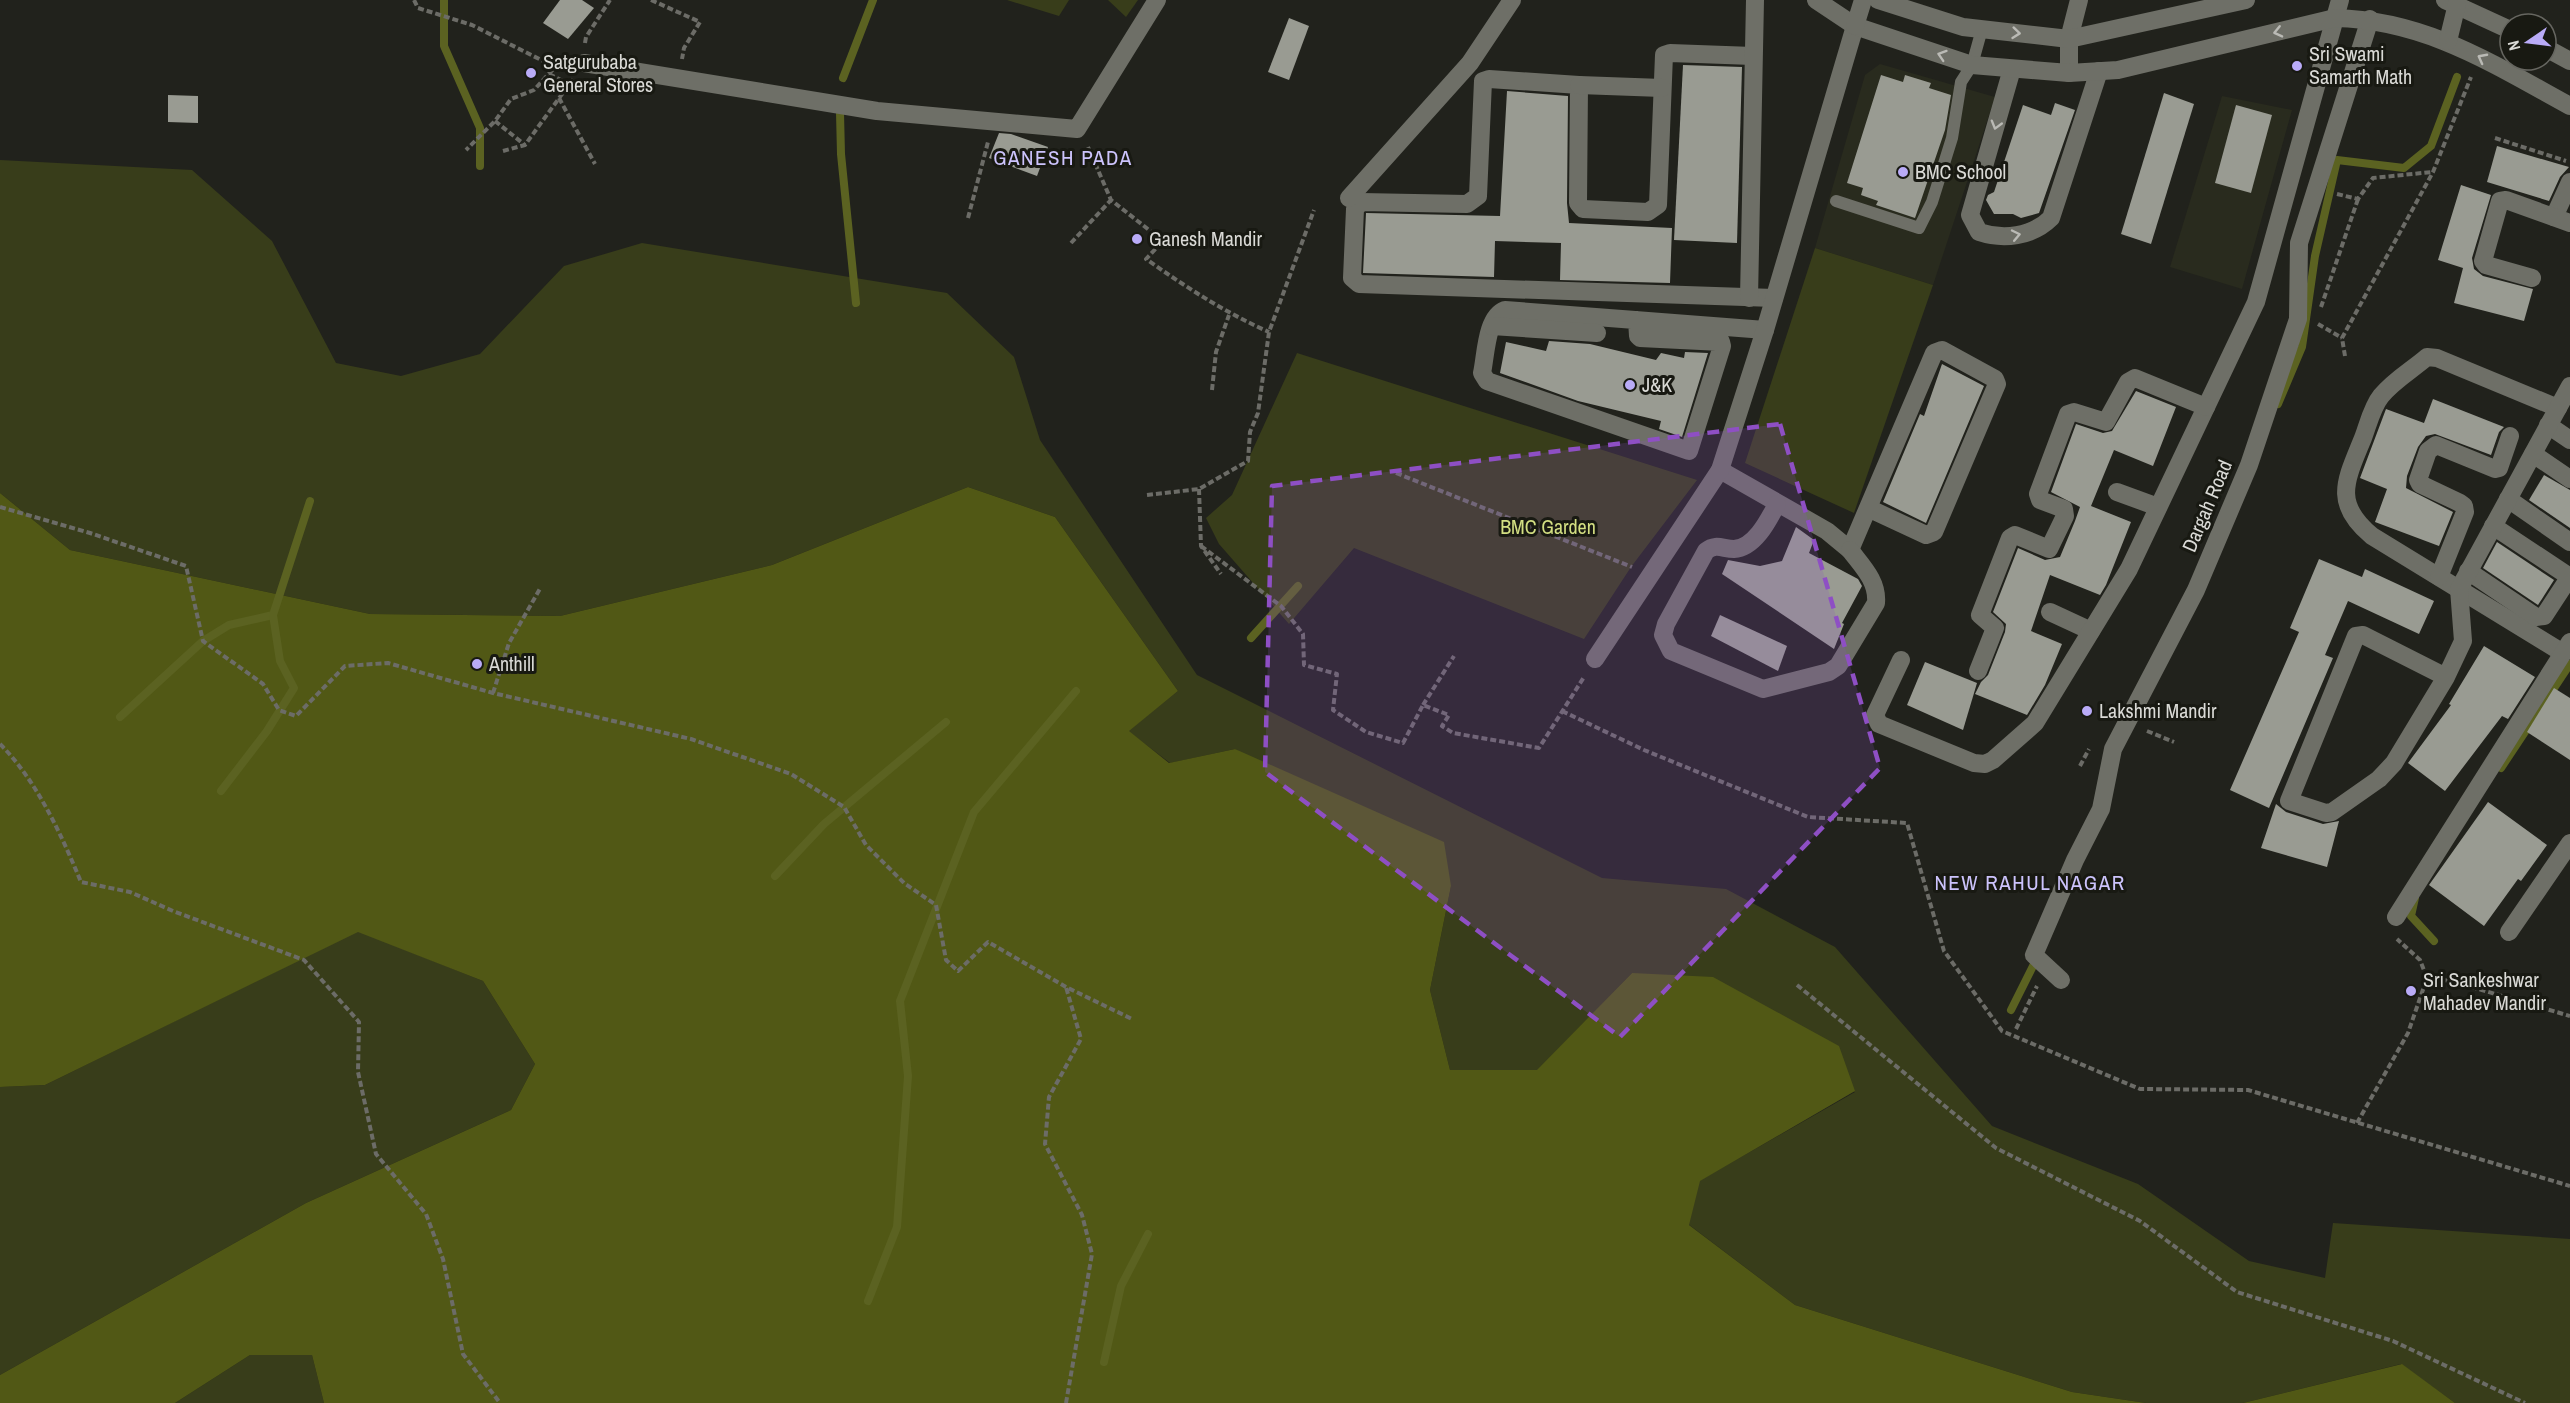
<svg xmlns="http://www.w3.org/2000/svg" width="2570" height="1403" viewBox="0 0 2570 1403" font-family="'Archivo Narrow',sans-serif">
<rect width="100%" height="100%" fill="#21221c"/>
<g fill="#292b1e">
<path d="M 1880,64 L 1995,97 L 1933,285 L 1815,248 L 1865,75 Z"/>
<path d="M 2222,96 L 2292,110 L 2242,289 L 2170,267 Z"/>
</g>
<g fill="#383d1a">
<path d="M 1007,0 L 1069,0 L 1059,16 Z"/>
<path d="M 1108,0 L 1138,0 L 1126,17 Z"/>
<path d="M 0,160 L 192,170 L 272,241 L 336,363 L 401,376 L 480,354 L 564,266 L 642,243 L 947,293 L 1014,357 L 1040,440 L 1197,675 L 1602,878 L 1726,889 L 1835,947 L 1992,1126 L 2138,1184 L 2249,1261 L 2325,1278 L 2333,1223 L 2570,1239 L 2570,1403 L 2455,1403 L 2401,1364 L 2243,1403 L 2146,1403 L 2072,1392 L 1795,1305 L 1688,1224 L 1699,1181 L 1855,1092 L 1632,973 L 1537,1071 L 1450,1070 L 1430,990 L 1451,886 L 1235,749 L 1170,763 L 1128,731 L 1178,691 L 1055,517 L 968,487 L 772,565 L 560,616 L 370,614 L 70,550 L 0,493 Z"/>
<path d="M 1815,248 L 1933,285 L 1854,513 L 1745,463 Z"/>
<path d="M 1297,353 L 1697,480 L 1631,567 L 1584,639 L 1354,548 L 1289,624 L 1219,544 L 1206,518 L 1232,495 Z"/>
<path d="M 358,931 L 483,981 L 535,1064 L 511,1110 L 306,1203 L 0,1375 L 0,1087 L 45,1085 Z"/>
<path d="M 250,1355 L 312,1355 L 324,1403 L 175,1403 Z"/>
</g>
<g fill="#515815">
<path d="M 968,487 L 1055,517 L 1178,691 L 1129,731 L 1169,763 L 1235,749 L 1444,842 L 1451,886 L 1430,990 L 1450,1070 L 1537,1070 L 1632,973 L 1713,977 L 1839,1046 L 1855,1091 L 1700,1181 L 1689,1225 L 1795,1305 L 2072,1392 L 2146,1403 L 324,1403 L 312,1355 L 250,1355 L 175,1403 L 0,1403 L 0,1375 L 306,1203 L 511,1110 L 535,1064 L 483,981 L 358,932 L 45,1085 L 0,1087 L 0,493 L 70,550 L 370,614 L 560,616 L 772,565 Z"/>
<path d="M 2402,1364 L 2455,1403 L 2243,1403 Z"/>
</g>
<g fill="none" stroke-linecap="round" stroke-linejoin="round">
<g stroke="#5b6221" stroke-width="8">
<path d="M 444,0 L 444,46 L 480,128 L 480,166"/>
<path d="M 843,78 L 873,0"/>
<path d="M 840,113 L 841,154 L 856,303"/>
<path d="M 2278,404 L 2302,347 L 2315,256 L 2337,160 L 2404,168 L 2431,146 L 2457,77"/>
<path d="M 1251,638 L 1298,586"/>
<path d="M 120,717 L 203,641 L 229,625 L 273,615"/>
<path d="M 2501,768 L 2570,664"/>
<path d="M 221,791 L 267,731 L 294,688 L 280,661 L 273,615 L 310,501"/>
<path d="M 775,876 L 824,824 L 946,722"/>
<path d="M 2415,898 L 2411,916 L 2434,941"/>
<path d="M 2011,1010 L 2037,958"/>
<path d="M 868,1301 L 897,1227 L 908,1076 L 900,1001 L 974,812 L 1076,691"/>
<path d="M 1104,1362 L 1121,1286 L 1148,1234"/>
</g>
</g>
<g fill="#999b92">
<path d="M 560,0 L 582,0 L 594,8 L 568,39 L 543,23 Z"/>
<path d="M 1289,18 L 1309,26 L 1289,80 L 1268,72 Z"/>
<path d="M 1683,65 L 1742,67 L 1737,243 L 1674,240 Z"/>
<path d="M 1881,75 L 1903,82 L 1905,75 L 1931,83 L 1929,88 L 1951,95 L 1945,130 L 1915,218 L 1876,205 L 1878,201 L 1861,195 L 1863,188 L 1847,183 Z"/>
<path d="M 1507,91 L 1568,96 L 1567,203 L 1569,223 L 1672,228 L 1670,283 L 1560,280 L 1561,243 L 1495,241 L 1494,277 L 1363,273 L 1366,213 L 1500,216 Z"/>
<path d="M 2164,93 L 2194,104 L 2151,244 L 2121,234 Z"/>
<path d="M 168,95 L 198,96 L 198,123 L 168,122 Z"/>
<path d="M 2055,103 L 2075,110 L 2039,213 L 2021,218 L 2013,214 L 1994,214 L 1986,200 L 1988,195 L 1994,192 L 2023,105 L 2051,115 Z"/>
<path d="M 2236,105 L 2272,115 L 2251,193 L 2215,183 Z"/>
<path d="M 999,133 L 1011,134 L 1048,147 L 1037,176 L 989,158 Z"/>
<path d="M 2497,146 L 2569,167 L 2560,177 L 2549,201 L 2487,182 Z"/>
<path d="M 2461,185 L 2491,195 L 2472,258 L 2474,269 L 2483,276 L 2533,289 L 2524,321 L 2454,303 L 2463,268 L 2438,260 Z"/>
<path d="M 1549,341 L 1590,344 L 1656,360 L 1661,353 L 1684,358 L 1685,352 L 1708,353 L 1682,437 L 1659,429 L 1661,421 L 1578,401 L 1500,373 L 1506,342 L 1546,351 Z"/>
<path d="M 1942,364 L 1984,386 L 1926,523 L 1883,502 L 1920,414 L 1924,416 Z"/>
<path d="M 2136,391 L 2176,407 L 2153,466 L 2114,450 L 2091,506 L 2131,522 L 2106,585 L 2100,595 L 2050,575 L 2031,631 L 2062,644 L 2045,685 L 2027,715 L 1975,694 L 1981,682 L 1988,675 L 2005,632 L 2006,624 L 1993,612 L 2018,548 L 2045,560 L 2060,557 L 2075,521 L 2080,507 L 2051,492 L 2076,424 L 2103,433 L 2112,431 Z"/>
<path d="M 2433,399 L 2504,427 L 2499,432 L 2491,455 L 2435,434 L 2426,436 L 2418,447 L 2407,476 L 2406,488 L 2453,512 L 2439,546 L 2375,522 L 2387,489 L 2360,478 L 2386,409 L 2424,423 Z"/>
<path d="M 2544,475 L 2570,490 L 2570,528 L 2529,500 Z"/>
<path d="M 1796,527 L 1814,540 L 1809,553 L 1858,579 L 1862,586 L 1842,623 L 1844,624 L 1834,649 L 1722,574 L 1728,560 L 1760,566 L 1782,561 Z"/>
<path d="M 2497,542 L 2554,580 L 2538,605 L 2483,568 Z"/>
<path d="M 2319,559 L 2362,577 L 2365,569 L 2434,601 L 2419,634 L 2348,601 L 2325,655 L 2333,658 L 2269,808 L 2230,790 L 2299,632 L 2290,628 Z"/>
<path d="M 1720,615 L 1787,646 L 1778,671 L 1711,636 Z"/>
<path d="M 2484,646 L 2535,677 L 2508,719 L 2502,716 L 2445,791 L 2408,763 L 2451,705 L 2449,704 Z"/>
<path d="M 1925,662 L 1977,683 L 1963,730 L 1907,705 Z"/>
<path d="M 2554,688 L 2570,698 L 2570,760 L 2527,732 Z"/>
<path d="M 2488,802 L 2547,845 L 2521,881 L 2518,879 L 2484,926 L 2429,885 Z"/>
<path d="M 2276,804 L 2286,812 L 2323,824 L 2339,821 L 2327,867 L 2261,848 Z"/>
</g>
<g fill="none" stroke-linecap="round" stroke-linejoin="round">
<g stroke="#6c6c67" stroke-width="4" stroke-dasharray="6 3" stroke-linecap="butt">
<path d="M 414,0 L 418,8 L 472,25 L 555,67 L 534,90 L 511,99 L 495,121 L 466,150"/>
<path d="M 651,0 L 700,22 L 684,48 L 682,59"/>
<path d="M 585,43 L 586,37 L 610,0"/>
<path d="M 549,74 L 569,84"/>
<path d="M 559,98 L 595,164"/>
<path d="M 495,121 L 525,145"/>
<path d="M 2495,138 L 2566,161"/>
<path d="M 1088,147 L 1111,200 L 1163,241 L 1146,259 C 1186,287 1224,312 1269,332"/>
<path d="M 503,151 L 525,145 L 573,79"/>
<path d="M 2337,194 L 2358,199 L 2373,178 L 2432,172"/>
<path d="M 968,218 L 988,142"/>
<path d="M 1071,243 L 1111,200"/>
<path d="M 2321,307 L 2358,199"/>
<path d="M 2318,324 L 2342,338"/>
<path d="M 2345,356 L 2342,338 L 2433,172 L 2471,77"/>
<path d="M 1212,390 L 1216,352 L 1229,315"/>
<path d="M 1396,473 L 1632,567"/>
<path d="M 1199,489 L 1201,546 L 1221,574"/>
<path d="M 1147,495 L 1199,489 L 1248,461 L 1250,432 L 1258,413 L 1269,332 L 1314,210"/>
<path d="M 0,507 L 90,533 L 186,566 L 203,641 L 263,684 L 279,710 L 296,716 L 345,666 L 388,663 L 493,693 L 691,739 L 791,774 L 844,807 L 866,845 L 904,883 L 936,905 L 946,960 L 958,971 L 988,942 L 1066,987 L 1132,1019"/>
<path d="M 1201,546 L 1281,606 L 1303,634 L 1304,665 L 1337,674 L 1333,710 L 1366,732 L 1403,743 L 1423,705 L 1449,715 L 1442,726 L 1453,733 L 1539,748 L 1584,677"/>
<path d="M 493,693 L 509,643 L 541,587"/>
<path d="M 1423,705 L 1454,656"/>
<path d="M 1562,711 L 1644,750 L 1808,817 L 1907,823 L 1944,951 L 2002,1031 L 2140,1089 L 2248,1090 L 2570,1186"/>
<path d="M 2147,731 L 2174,742"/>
<path d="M 0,744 C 37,781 61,834 81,882 L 130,892 L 173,911 L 304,960 L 359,1022 L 358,1072 L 376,1154 L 426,1214 L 443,1259 L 463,1354 L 500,1403"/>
<path d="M 2080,766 L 2089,749"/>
<path d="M 2427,978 L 2451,981 L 2570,1016"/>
<path d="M 1797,985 L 1996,1148 L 2140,1221 L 2237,1292 L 2393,1341 L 2525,1403"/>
<path d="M 2016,1029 L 2037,986"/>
<path d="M 2357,1123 L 2408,1033 L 2427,978 L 2420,960 L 2397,939"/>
<path d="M 1066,1403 L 1092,1254 L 1082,1215 L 1045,1144 L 1049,1097 L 1081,1039 L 1066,987"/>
</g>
<path stroke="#6e6f67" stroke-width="12" d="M 1836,201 L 1919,228 L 1932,202 L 1952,138 L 1961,82 L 1972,65 L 1982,29"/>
<g stroke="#6e6f67" stroke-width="18">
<path d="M 1753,56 L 1670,53 L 1664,55 L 1658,205 L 1648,212 L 1583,209 L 1578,203 L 1579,85 L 1489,79 L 1483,81 L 1478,196 L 1467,204 L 1361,202 L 1355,209 L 1352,278 L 1359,284 L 1774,298"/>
<path d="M 584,63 L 877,111 L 1077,129 L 1157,0"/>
<path d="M 2012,69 L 1970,215 L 1979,232 C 2003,240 2032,237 2051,218 L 2099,71"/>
<path d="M 2069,73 L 2069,39 L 2079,0"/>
<path d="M 1579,85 L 1662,88"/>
<path d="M 1349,198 L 1470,63 L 1512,0"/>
<path d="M 2554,217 L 2570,182"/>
<path d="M 2532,278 L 2486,265 L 2483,261 L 2500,201 L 2506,200 L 2570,223"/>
<path d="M 1749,298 L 1755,0"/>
<path d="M 1637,320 L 1638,336 L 1640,338 L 1721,342 L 1722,346 L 1689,451 L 1487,381 L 1482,373 C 1486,355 1486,317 1505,310 C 1592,317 1678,323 1765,330"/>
<path d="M 1492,326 L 1597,333"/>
<path d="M 2558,408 L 2437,358 L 2427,357 C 2412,370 2394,380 2381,396 C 2372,407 2368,425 2363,438 C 2346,480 2332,503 2372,536 L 2563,653"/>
<path d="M 2548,425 L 2570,440"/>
<path d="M 2533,454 L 2570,479"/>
<path d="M 1720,470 L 1827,531 L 1850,550 L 1934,353 L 1942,350 L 1995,379 L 1997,384 L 1934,532 L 1926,535 L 1868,508"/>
<path d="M 2117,492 L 2158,507"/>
<path d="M 2508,499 L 2570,542"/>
<path d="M 1777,504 C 1769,519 1755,548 1734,549 C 1723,549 1716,543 1706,551 L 1666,624 L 1663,635 L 1671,651 L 1763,689 L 1829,672 L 1838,666 L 1876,603 C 1878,581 1862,566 1850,550"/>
<path d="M 2468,571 L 2536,617 L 2544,616 L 2567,581 L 2567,575 L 2493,526"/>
<path d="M 2439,577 L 2465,512 L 2464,506 L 2460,503 L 2420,484 L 2418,480 L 2428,451 L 2436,445 L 2495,469 L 2499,468 L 2510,436"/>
<path d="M 2050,612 L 2091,631"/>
<path d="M 1595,659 L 1720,470 L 1765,330 L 1855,26"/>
<path d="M 1901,660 L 1875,715 L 1879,724 L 1974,763 L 1985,764 L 1993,760 L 2035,723 L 2129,569 L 2256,302 L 2340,0"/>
<path d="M 1978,671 L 1995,628 L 1980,615 L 2010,538 L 2015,535 L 2049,549 L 2065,516 L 2064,509 L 2040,500 L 2038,494 L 2068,414 L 2074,412 L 2106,422 L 2128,382 L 2135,378 L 2206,407"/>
<path d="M 2446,677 L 2363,635 L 2356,636 L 2289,801 L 2326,813 L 2332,812 L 2379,779 L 2394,763 L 2446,677 L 2463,641 L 2459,589 L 2570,386"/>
<path d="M 2396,917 L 2570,642"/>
<path d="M 2509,932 L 2570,843"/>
<path d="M 2061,980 L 2034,955 L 2075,860 L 2101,809 L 2113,749 L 2196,590 L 2249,465 L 2298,319 L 2299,243 L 2370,19"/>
</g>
<g stroke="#6e6f67" stroke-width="18">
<path d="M 1816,0 L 1855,26 L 1972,65 L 2069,73 L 2118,70 L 2335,18 C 2426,20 2493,64 2570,106"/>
<path d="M 1878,0 L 1963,27 L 2069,39 L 2246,0"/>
<path d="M 2445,0 L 2510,30"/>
<path d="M 1855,26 L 1863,0"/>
<path d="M 2448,41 L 2457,4"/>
<path d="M 2546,48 L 2570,61"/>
</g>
</g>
<defs><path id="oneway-chevron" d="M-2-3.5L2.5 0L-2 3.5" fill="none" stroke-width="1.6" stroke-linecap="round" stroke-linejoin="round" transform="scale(1.5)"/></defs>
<g stroke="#babab5">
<use href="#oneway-chevron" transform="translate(2278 32) rotate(167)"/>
<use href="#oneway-chevron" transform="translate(2016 33) rotate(6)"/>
<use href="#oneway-chevron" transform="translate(1942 55) rotate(-162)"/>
<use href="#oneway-chevron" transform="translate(2482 58) rotate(-152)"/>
<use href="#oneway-chevron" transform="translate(1996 125) rotate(106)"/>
<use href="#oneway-chevron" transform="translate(2016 235) rotate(-12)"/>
</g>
<path fill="#8e4fc4" fill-opacity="0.2" stroke="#8e4fc4" stroke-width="4.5" stroke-dasharray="12 8" stroke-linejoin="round" d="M 1780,424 L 1880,768 L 1620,1037 L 1265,772 L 1272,486 Z"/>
<g fill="#b9abf7" stroke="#181912" stroke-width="2">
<circle cx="2297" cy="66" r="6"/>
<circle cx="531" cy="73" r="6"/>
<circle cx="1903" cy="172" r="6"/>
<circle cx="1137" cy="239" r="6"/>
<circle cx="1630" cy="385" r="6"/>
<circle cx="477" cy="664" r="6"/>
<circle cx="2087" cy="711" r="6"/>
<circle cx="2411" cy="991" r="6"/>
</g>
<g text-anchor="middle" stroke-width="6" stroke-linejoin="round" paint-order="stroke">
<g font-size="20" fill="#dadad6" stroke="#181912" text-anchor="start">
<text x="2309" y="61">Sri Swami<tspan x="2309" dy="23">Samarth Math</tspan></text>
<text x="543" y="69">Satgurubaba<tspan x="543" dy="23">General Stores</tspan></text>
<text x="1915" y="179">BMC School</text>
<text x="1149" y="246">Ganesh Mandir</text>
<text x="1642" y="392">J&amp;K</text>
<text x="489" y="671">Anthill</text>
<text x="2099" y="718">Lakshmi Mandir</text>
<text x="2423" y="987">Sri Sankeshwar<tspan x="2423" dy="23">Mahadev Mandir</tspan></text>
</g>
<g font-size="20" fill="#dadad6" stroke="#181912">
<text transform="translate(2207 506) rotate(-67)" y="7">Dargah Road</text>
</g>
<g font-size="20" fill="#d3df82" stroke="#181912">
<text x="1548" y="534">BMC Garden</text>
</g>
<g font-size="21" letter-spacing="1.5" fill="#ccc3fc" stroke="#181912">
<text x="1063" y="165">GANESH PADA</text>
<text x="2030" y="890">NEW RAHUL NAGAR</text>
</g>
</g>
<g transform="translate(2528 42) rotate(256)"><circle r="28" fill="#181912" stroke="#666660" stroke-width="1.5"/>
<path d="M0-4.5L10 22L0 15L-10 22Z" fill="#b9abf7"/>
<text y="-9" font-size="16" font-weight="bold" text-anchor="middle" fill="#dadad6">N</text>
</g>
</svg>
